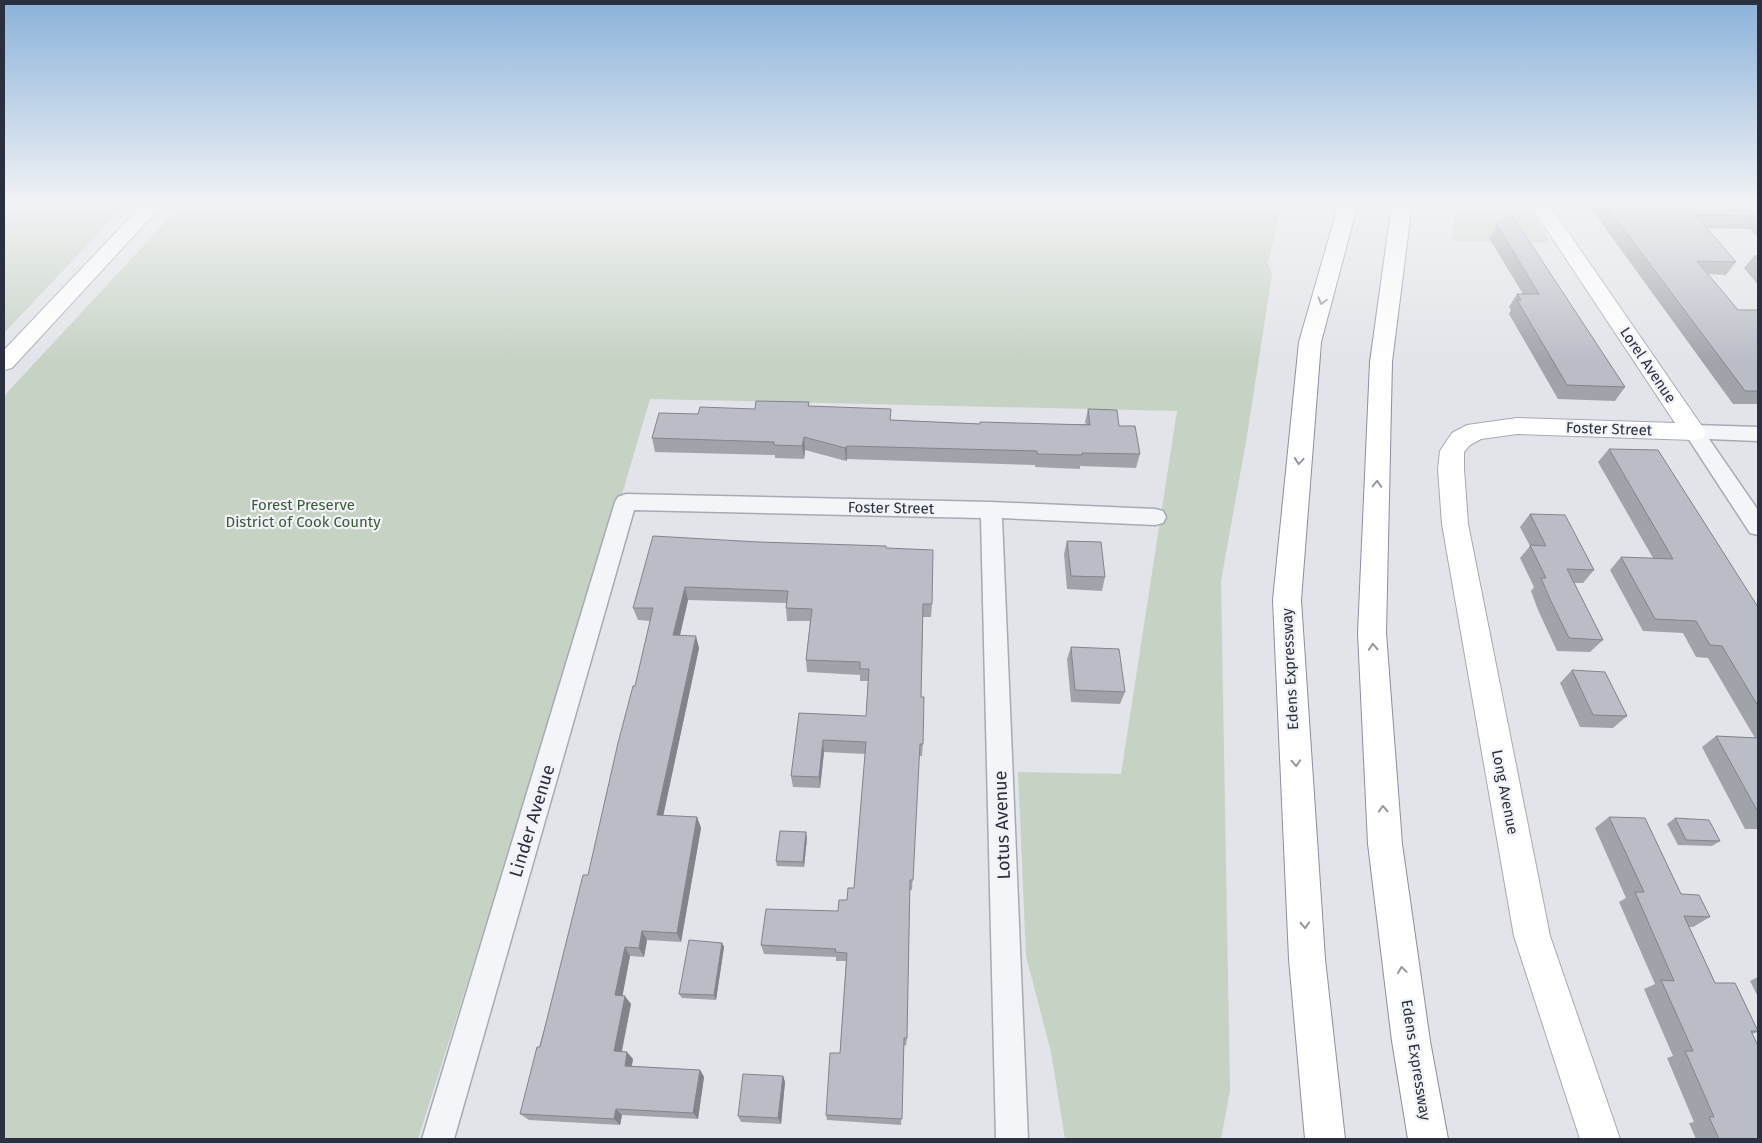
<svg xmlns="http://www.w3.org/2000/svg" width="1762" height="1143" viewBox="0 0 1762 1143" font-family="'Fira Sans',sans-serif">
<rect width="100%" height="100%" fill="#e2e4e9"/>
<g fill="#c6d2c4">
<path d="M 4,203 L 127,203 L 4,333 Z"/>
<path d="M 183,203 L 1283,203 L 1268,263 L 1272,274 L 1247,436 L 1221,581 L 1230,1091 L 1221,1139 L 1065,1139 L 1051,1052 L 1026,956 L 1018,772 L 1121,774 L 1177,411 L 650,399 L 623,491 L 418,1139 L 4,1139 L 4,396 Z"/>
<path d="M 1457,203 L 1527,203 L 1551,243 L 1451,241 Z"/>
</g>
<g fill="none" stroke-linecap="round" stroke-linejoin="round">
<defs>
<g id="street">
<path d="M 1694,425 L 1758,427 L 1758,441 L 1709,439 L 1758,510 L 1758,535 L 1750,533 L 1684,432 L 1687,427 Z"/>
<path d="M 626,494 L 991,502 L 1155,509 L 1163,511 L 1166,517 L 1163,523 L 1155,525 L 1002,518 L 1028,1139 L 996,1139 L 981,518 L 634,510 L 454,1139 L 422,1139 L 615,502 L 618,497 Z"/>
</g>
<g id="secondary">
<path d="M 144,203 L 164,203 L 12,368 L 4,370 L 4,350 Z"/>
<path d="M 1529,203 L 1548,203 L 1706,432 L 1703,438 L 1694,440 L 1517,434 L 1481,439 L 1470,445 L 1464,452 L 1464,469 L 1468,524 L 1550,936 L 1620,1139 L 1580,1139 L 1514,936 L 1442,524 L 1438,469 L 1440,451 L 1452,433 L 1467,425 L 1517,418 L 1675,423 Z"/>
</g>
<g id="highway">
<path d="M 1339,203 L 1358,203 L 1321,342 L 1301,600 L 1325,959 L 1345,1139 L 1305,1139 L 1289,959 L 1273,600 L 1299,342 Z"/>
<path d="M 1392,203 L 1412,203 L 1392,362 L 1386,633 L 1402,844 L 1430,1041 L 1448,1139 L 1408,1139 L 1392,1041 L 1368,844 L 1358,633 L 1370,362 Z"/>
</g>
</defs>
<use href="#street" stroke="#a7aab3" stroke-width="3"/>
<use href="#secondary" stroke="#a7aab3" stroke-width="2"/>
<use href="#highway" stroke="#8b909f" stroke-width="2"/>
<use href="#street" fill="#f4f5f8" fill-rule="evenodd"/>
<use href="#secondary" fill="#fff" fill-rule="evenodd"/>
<use href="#highway" fill="#fff" fill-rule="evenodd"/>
</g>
<g fill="#a0a3aa">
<path d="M 1587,203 L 1758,203 L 1758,238 L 1750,229 L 1707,228 L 1736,262 L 1726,275 L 1708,274 L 1738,310 L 1758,310 L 1758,404 L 1733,404 Z"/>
<path d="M 1497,225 L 1625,387 L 1615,401 L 1558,399 L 1509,314 L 1511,310 L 1509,307 L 1517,294 L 1523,294 L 1489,238 Z"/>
<path d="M 1754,256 L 1758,256 L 1758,285 L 1744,268 Z"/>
<path d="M 809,402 L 809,406 L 890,420 L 980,424 L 1086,424 L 1085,422 L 1088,409 L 1119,426 L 1140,454 L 1136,468 L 1080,466 L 1080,469 L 1035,467 L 1035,465 L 847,459 L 846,461 L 805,450 L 804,459 L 775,458 L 775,455 L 655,452 L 652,438 L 698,414 L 755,409 Z"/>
<path d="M 1609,449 L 1758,607 L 1758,829 L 1745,829 L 1702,747 L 1716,736 L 1755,738 L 1708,658 L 1696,657 L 1683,633 L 1643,631 L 1610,570 L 1621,557 L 1653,558 L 1598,462 Z"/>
<path d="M 1530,514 L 1594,570 L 1583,583 L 1573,583 L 1603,640 L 1590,652 L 1557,651 L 1538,610 L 1531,591 L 1534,587 L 1520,558 L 1530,546 L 1520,527 Z"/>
<path d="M 1067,541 L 1105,577 L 1102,591 L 1067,589 L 1064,554 Z"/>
<path d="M 759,542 L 886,548 L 932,604 L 931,617 L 923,617 L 921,697 L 923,744 L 922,756 L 919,756 L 912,890 L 910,890 L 907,1038 L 906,1046 L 904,1045 L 901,1125 L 827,1120 L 826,1115 L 840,1053 L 846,961 L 836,961 L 836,957 L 764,954 L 761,945 L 838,911 L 847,900 L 854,888 L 865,754 L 824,752 L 820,788 L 793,787 L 791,776 L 799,713 L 866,716 L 868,681 L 860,681 L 860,675 L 807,672 L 806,660 L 810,621 L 787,621 L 786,608 L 786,603 L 688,600 L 680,635 L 699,648 L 663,816 L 697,817 L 701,828 L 681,942 L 647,940 L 644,957 L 630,956 L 622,996 L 631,1004 L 622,1052 L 633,1059 L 632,1066 L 700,1070 L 704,1077 L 698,1119 L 622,1115 L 620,1125 L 529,1120 L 520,1114 L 588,875 L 635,686 L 651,621 L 638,620 L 633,608 Z"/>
<path d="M 1071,647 L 1125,692 L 1120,704 L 1071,702 L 1067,659 Z"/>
<path d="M 1572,670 L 1627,716 L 1613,728 L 1580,727 L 1560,683 Z"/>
<path d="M 1609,817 L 1681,894 L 1710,917 L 1693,927 L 1689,927 L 1715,983 L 1758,1032 L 1752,1034 L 1758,1139 L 1696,1139 L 1689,1123 L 1694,1122 L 1667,1058 L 1673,1056 L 1644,989 L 1655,984 L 1619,902 L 1626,898 L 1595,828 Z"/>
<path d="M 1675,818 L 1720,841 L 1712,846 L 1678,845 L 1667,824 Z"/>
<path d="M 807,838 L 804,867 L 777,866 L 776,861 Z"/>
<path d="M 722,943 L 724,947 L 716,1000 L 682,998 L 679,994 Z"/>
<path d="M 1758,977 L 1758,997 L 1750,981 Z"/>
<path d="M 783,1076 L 785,1082 L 781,1124 L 741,1122 L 738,1116 Z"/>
</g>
<g fill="#82848b">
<path d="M 804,437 L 805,450 L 804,459 L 802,446 Z"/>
<path d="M 847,446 L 847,459 L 846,461 L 845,448 Z"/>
<path d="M 685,587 L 688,600 L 677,648 L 673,635 Z"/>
<path d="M 696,636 L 699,648 L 661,826 L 657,815 Z"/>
<path d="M 823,740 L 824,752 L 820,788 L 819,777 Z"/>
<path d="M 697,817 L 701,828 L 681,942 L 677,933 Z"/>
<path d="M 806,832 L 807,838 L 804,867 L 803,862 Z"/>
<path d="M 642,931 L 647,940 L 644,957 L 639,948 Z"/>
<path d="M 722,943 L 724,947 L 716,1000 L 714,995 Z"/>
<path d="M 625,947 L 630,956 L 621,1004 L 615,995 Z"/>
<path d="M 625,996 L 631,1004 L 620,1058 L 614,1051 Z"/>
<path d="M 627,1052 L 633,1059 L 630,1073 L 625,1066 Z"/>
<path d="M 700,1070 L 704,1077 L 698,1119 L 693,1113 Z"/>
<path d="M 783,1076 L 785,1082 L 781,1124 L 778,1118 Z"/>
<path d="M 616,1109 L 622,1115 L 620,1125 L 614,1119 Z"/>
</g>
<g fill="#babdc6" stroke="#82848b">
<path d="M 1604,203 L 1758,203 L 1758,216 L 1696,215 L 1736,262 L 1697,261 L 1738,310 L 1758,310 L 1758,391 L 1745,391 Z"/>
<path d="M 1512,215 L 1625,387 L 1567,385 L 1517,300 L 1521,300 L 1517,294 L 1539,294 L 1497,225 Z"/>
<path d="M 1754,256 L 1758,256 L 1758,261 Z"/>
<path d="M 756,401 L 809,402 L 808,406 L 891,409 L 890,420 L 980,424 L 980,422 L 1090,425 L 1088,409 L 1117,410 L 1119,426 L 1135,426 L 1140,454 L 1082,453 L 1082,455 L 1037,454 L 1037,451 L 847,446 L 845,448 L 804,437 L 802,446 L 774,445 L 774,442 L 652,438 L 659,413 L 698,414 L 700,407 L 755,409 Z"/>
<path d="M 1609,449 L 1658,450 L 1758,607 L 1758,706 L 1722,646 L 1710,645 L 1696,621 L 1655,619 L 1621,557 L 1673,559 Z"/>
<path d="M 1530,514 L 1565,515 L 1594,570 L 1567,569 L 1603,640 L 1569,638 L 1549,597 L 1541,578 L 1546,578 L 1530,545 L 1546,546 Z"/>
<path d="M 653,536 L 759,542 L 886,546 L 886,548 L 933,550 L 932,604 L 923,604 L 921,697 L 924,697 L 923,744 L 920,744 L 913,880 L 910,880 L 907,1038 L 904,1038 L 902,1119 L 826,1115 L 830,1053 L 840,1053 L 847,953 L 835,952 L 836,949 L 761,945 L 766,909 L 838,911 L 839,900 L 847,900 L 848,888 L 854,888 L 866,742 L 823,740 L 819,777 L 791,776 L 799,713 L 866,716 L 869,669 L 860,669 L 860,662 L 806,660 L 812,609 L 786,608 L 788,591 L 685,587 L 673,635 L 696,636 L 657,815 L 697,817 L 677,933 L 642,931 L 639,948 L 625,947 L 615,995 L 625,996 L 614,1051 L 627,1052 L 625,1066 L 700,1070 L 693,1113 L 616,1109 L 614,1119 L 520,1114 L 537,1047 L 540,1047 L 583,875 L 588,875 L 618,743 L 633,686 L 635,686 L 653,608 L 633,608 Z"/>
<path d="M 1067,541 L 1101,542 L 1105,577 L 1071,576 Z"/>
<path d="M 1071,647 L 1119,649 L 1125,692 L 1075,690 Z"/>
<path d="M 1572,670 L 1605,672 L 1627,716 L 1593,715 Z"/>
<path d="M 1716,736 L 1758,738 L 1758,812 Z"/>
<path d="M 1609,817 L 1645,818 L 1681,894 L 1699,895 L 1710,917 L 1684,916 L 1715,983 L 1735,983 L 1758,1031 L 1751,1031 L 1758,1046 L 1758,1139 L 1719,1139 L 1709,1117 L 1714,1117 L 1685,1051 L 1693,1051 L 1661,980 L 1674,981 L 1635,892 L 1644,892 Z"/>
<path d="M 1675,818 L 1709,820 L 1720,841 L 1686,840 Z"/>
<path d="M 780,831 L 806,832 L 803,862 L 776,861 Z"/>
<path d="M 689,940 L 722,943 L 714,995 L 679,994 Z"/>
<path d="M 743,1074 L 783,1076 L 778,1118 L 738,1116 Z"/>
</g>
<defs><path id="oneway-chevron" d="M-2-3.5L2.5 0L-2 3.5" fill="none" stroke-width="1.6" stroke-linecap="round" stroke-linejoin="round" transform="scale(1.25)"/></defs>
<g stroke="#9598a0">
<use href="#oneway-chevron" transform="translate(1322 301) rotate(106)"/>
<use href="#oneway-chevron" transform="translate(1299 461) rotate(95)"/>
<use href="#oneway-chevron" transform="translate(1377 484) rotate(-88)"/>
<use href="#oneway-chevron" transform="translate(1373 647) rotate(-93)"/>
<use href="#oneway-chevron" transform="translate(1296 763) rotate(87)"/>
<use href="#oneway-chevron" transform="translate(1383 809) rotate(-93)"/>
<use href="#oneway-chevron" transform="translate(1305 925) rotate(87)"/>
<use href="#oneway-chevron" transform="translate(1402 970) rotate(-98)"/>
</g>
<linearGradient id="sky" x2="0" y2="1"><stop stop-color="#8bb2da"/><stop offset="0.56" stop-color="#f2f3f5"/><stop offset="1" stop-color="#f2f3f5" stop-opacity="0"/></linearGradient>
<rect width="1762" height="363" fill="url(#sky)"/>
<g text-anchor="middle" stroke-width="4.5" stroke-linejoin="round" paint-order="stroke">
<g font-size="15" fill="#2b3040" stroke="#f1f3f7">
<text transform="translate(1648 365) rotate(56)" y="5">Lorel Avenue</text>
<text transform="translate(1609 429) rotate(2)" y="5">Foster Street</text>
<text transform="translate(891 508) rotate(1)" y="5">Foster Street</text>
<text transform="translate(1290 669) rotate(-93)" y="5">Edens Expressway</text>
<text transform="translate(1505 792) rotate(79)" y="5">Long Avenue</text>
<text transform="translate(1416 1060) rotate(81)" y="5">Edens Expressway</text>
</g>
<g font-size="15" fill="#3c5a3a" stroke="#f1f3f7">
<text x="303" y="510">Forest Preserve<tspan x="303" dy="17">District of Cook County</tspan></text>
</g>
<g font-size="18" fill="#2b3040" stroke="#f1f3f7">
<text transform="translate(532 821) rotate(-73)" y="6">Linder Avenue</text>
<text transform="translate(1002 825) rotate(-92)" y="6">Lotus Avenue</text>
</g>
</g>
<rect width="1762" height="1143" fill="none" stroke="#2b3040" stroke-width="10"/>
</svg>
